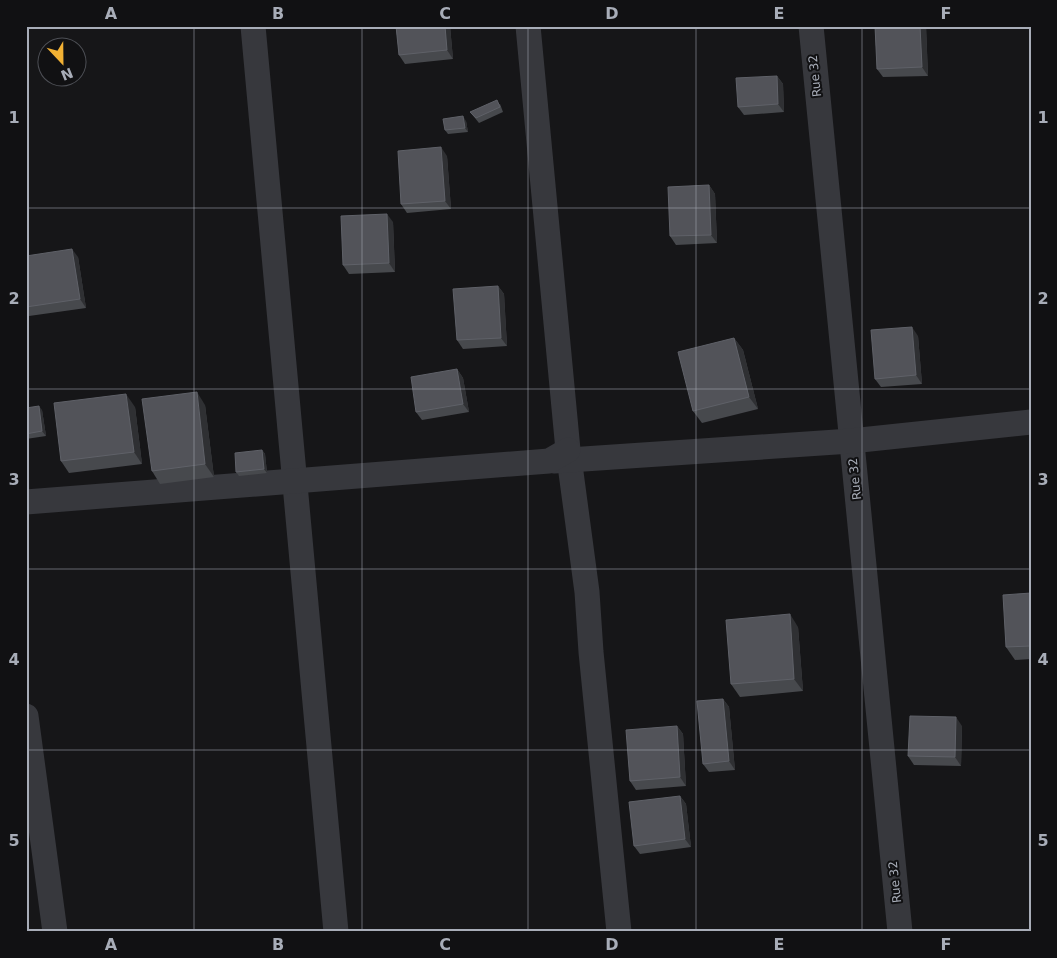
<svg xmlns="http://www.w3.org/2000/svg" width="1057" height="958" viewBox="0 0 1057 958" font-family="'DejaVu Sans',sans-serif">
<rect width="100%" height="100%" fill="#161618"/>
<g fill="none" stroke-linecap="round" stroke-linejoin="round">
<g stroke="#37383d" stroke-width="25">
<path d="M 253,26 L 336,932"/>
<path d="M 528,26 L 568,450 L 587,592 L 591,652 L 619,932"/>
<path d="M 811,26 L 900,932"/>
<path d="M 554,461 L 851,441 L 1031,422"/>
<path d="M 26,502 L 549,461 L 568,450"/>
<path d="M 26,716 L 55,932"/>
</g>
</g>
<g fill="#47494d">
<path d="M 396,26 L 450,26 L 453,59 L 405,64 L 399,55 Z"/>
<path d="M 875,26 L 926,26 L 928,76 L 883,77 L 877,69 Z"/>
<path d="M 777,76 L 783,84 L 784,112 L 744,115 L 738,107 Z"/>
<path d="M 500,104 L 503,112 L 479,123 L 470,112 Z"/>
<path d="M 466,121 L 468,132 L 448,134 L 445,130 Z"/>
<path d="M 447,156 L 451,209 L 407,213 L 401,204 Z"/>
<path d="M 709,185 L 715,194 L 717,243 L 676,245 L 670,236 Z"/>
<path d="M 393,222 L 395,272 L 349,274 L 343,265 Z"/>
<path d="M 26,256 L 78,257 L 86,308 L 29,316 L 26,312 Z"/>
<path d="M 498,286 L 504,294 L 507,346 L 463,349 L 457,340 Z"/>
<path d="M 918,336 L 922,384 L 881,387 L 875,379 Z"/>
<path d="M 734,338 L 743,350 L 758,409 L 702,423 L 693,411 Z"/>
<path d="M 457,369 L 463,378 L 469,412 L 422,420 L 416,412 Z"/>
<path d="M 205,405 L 214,477 L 160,484 L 152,471 Z"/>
<path d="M 135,407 L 142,464 L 69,473 L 61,461 Z"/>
<path d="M 26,408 L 42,410 L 46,436 L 26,439 Z"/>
<path d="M 262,450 L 265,454 L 267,473 L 239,476 L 236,472 Z"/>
<path d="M 1031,593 L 1031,659 L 1015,660 L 1006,647 Z"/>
<path d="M 798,627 L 803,691 L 740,697 L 731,684 Z"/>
<path d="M 723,699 L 729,707 L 735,770 L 709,772 L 703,764 Z"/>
<path d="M 677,726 L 683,734 L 686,786 L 636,790 L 630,781 Z"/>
<path d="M 962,726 L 961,766 L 914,765 L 908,756 Z"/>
<path d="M 680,796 L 686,804 L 691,847 L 640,854 L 634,846 Z"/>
</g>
<g fill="#2f3033">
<path d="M 445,26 L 450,26 L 453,59 L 447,50 Z"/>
<path d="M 920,26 L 926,26 L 928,76 L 922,67 Z"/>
<path d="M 777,76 L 783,84 L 784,112 L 778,104 Z"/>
<path d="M 463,116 L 466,121 L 468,132 L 465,128 Z"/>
<path d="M 441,147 L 447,156 L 451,209 L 445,201 Z"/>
<path d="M 709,185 L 715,194 L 717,243 L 711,235 Z"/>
<path d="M 387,214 L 393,222 L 395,272 L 389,263 Z"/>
<path d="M 72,249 L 78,257 L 86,308 L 80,299 Z"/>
<path d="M 498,286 L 504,294 L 507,346 L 501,338 Z"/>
<path d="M 912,327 L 918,336 L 922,384 L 916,375 Z"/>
<path d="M 734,338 L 743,350 L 758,409 L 749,397 Z"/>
<path d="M 457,369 L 463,378 L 469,412 L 463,404 Z"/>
<path d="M 197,392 L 205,405 L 214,477 L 205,464 Z"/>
<path d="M 126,394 L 135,407 L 142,464 L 134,452 Z"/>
<path d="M 39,406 L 42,410 L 46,436 L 42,431 Z"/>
<path d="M 262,450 L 265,454 L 267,473 L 264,469 Z"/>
<path d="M 790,614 L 798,627 L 803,691 L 794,679 Z"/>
<path d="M 723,699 L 729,707 L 735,770 L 729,761 Z"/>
<path d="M 956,717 L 962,726 L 961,766 L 955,757 Z"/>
<path d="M 677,726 L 683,734 L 686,786 L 680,777 Z"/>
<path d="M 680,796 L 686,804 L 691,847 L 685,839 Z"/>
</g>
<g fill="#525359" stroke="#5f6168">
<path d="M 396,26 L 445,26 L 447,50 L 399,55 Z"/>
<path d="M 875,26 L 920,26 L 922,67 L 877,69 Z"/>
<path d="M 777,76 L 778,104 L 738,107 L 736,78 Z"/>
<path d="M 497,100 L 500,107 L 476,118 L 470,112 Z"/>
<path d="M 463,116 L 465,128 L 445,130 L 443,119 Z"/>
<path d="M 441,147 L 445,201 L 401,204 L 398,151 Z"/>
<path d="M 709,185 L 711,235 L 670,236 L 668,187 Z"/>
<path d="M 387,214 L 389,263 L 343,265 L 341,216 Z"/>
<path d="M 72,249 L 80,299 L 26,307 L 26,256 Z"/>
<path d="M 498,286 L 501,338 L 457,340 L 453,289 Z"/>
<path d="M 912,327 L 916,375 L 875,379 L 871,330 Z"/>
<path d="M 734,338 L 749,397 L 693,411 L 678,352 Z"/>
<path d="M 457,369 L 463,404 L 416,412 L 411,377 Z"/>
<path d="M 197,392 L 205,464 L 152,471 L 142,399 Z"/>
<path d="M 126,394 L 134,452 L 61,461 L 54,403 Z"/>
<path d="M 39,406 L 42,431 L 26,434 L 26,408 Z"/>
<path d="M 262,450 L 264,469 L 236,472 L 235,453 Z"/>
<path d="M 1031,593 L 1031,646 L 1006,647 L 1003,595 Z"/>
<path d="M 790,614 L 794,679 L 731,684 L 726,620 Z"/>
<path d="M 723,699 L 729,761 L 703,764 L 697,701 Z"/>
<path d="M 910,716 L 956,717 L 955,757 L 908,756 Z"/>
<path d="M 677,726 L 680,777 L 630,781 L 626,730 Z"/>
<path d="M 680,796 L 685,839 L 634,846 L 629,802 Z"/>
</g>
<path fill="none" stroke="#a8adb8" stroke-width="1" stroke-opacity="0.55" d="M 194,26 L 194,932M 362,26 L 362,932M 528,26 L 528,932M 696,26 L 696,932M 862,26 L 862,932M 26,208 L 1031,208M 26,389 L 1031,389M 26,569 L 1031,569M 26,750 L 1031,750"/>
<g text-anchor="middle" stroke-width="4" stroke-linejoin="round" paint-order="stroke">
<g font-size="12" fill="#a8adb8" stroke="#111113">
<text transform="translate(815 76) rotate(-96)" y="4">Rue 32</text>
<text transform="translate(855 479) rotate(-96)" y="4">Rue 32</text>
<text transform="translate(895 882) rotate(-96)" y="4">Rue 32</text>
</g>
</g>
<rect width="1057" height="958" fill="none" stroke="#111113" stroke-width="55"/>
<g transform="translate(62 62) rotate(158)"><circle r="24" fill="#111113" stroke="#4d4f55"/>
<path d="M0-4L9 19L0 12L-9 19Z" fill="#f2b134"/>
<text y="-8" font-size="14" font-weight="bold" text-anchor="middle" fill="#a8adb8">N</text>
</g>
<rect x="28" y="28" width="1002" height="902" fill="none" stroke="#a8adb8" stroke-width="2"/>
<g font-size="16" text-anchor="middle" font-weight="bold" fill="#a8adb8">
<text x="111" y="19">A</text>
<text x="278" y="19">B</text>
<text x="445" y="19">C</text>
<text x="612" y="19">D</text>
<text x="779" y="19">E</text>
<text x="946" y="19">F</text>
<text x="14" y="123">1</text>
<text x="1043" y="123">1</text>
<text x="14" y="304">2</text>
<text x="1043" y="304">2</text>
<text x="14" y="485">3</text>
<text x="1043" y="485">3</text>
<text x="14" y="665">4</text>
<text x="1043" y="665">4</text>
<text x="14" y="846">5</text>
<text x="1043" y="846">5</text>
<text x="111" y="950">A</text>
<text x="278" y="950">B</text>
<text x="445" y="950">C</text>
<text x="612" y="950">D</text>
<text x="779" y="950">E</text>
<text x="946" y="950">F</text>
</g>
</svg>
